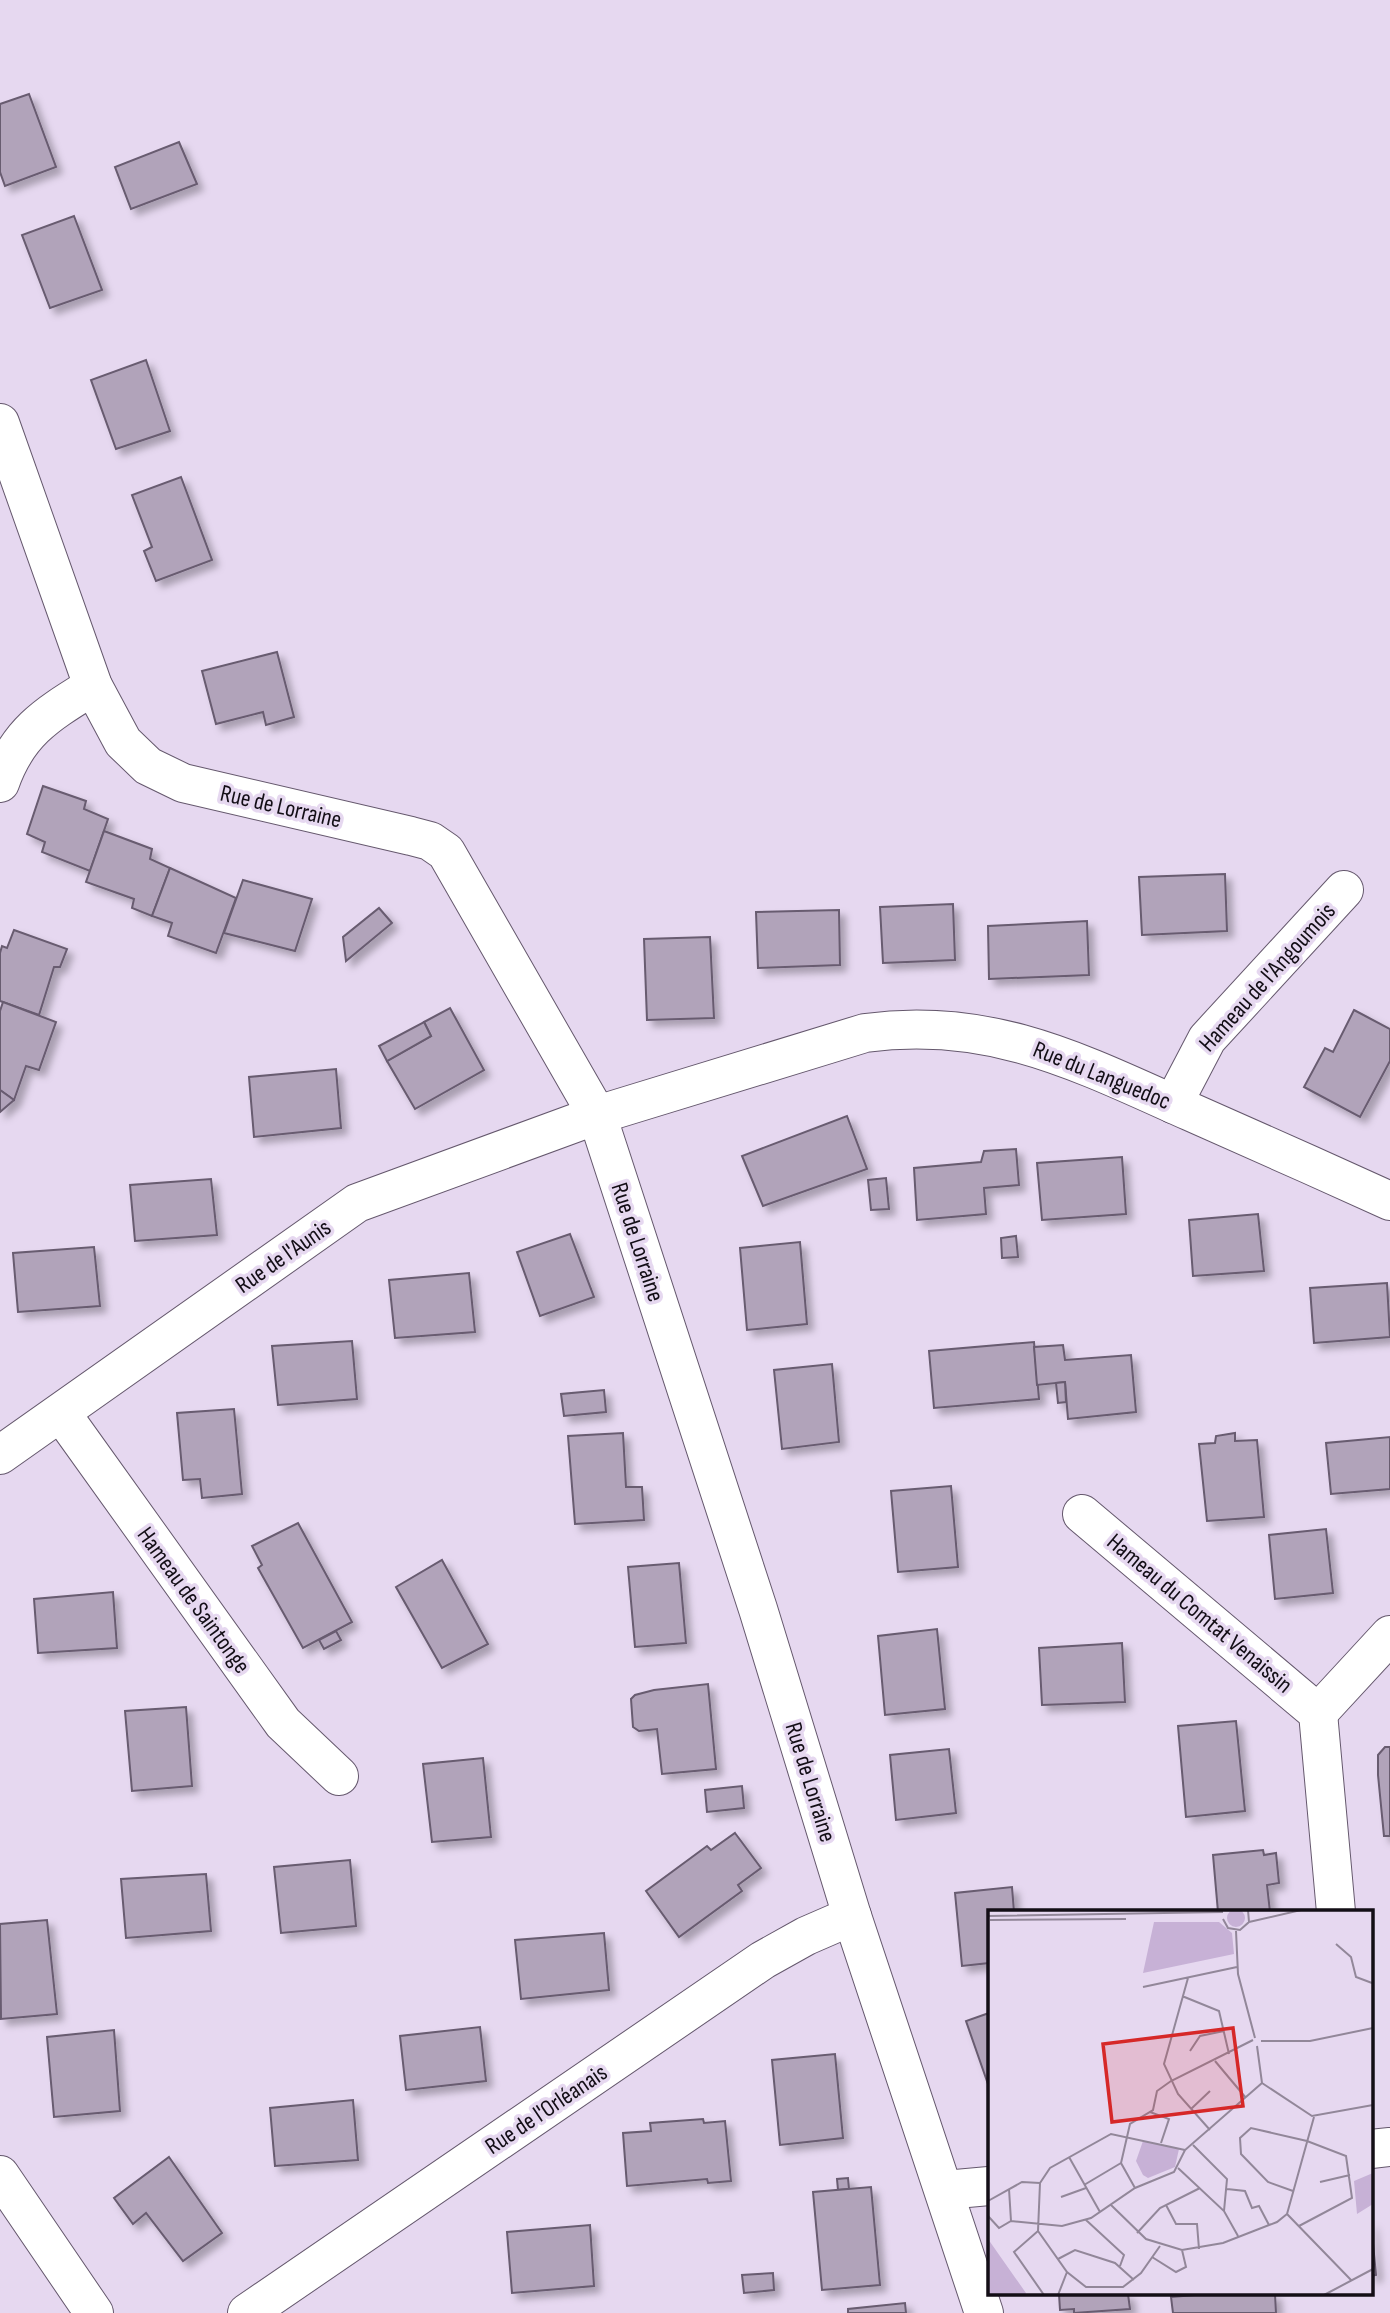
<svg xmlns="http://www.w3.org/2000/svg" width="1390" height="2313" viewBox="0 0 1390 2313" font-family="'Sofia Sans Condensed',sans-serif">
<defs>
<filter id="shadow"><feDropShadow dx="6" dy="6" stdDeviation="3.5" flood-color="#0004"/></filter>
</defs>
<rect width="100%" height="100%" fill="#e6d8f0"/>
<g fill="#b1a3ba" stroke="#685b70" stroke-width="2" filter="url(#shadow)">
<path d="M 29,94 L 56,167 L 5,186 L 0,172 L 0,104 Z"/>
<path d="M 179,142 L 197,184 L 131,209 L 115,167 Z"/>
<path d="M 74,216 L 102,290 L 50,308 L 22,235 Z"/>
<path d="M 146,360 L 170,431 L 116,449 L 91,380 Z"/>
<path d="M 181,477 L 212,560 L 156,581 L 144,551 L 152,547 L 132,495 Z"/>
<path d="M 277,652 L 294,717 L 266,725 L 263,712 L 216,724 L 202,671 Z"/>
<path d="M 43,786 L 86,801 L 84,809 L 108,819 L 90,871 L 42,852 L 45,842 L 27,834 Z"/>
<path d="M 104,831 L 152,849 L 150,859 L 170,868 L 152,916 L 132,908 L 134,899 L 86,882 Z"/>
<path d="M 170,868 L 236,898 L 216,953 L 168,936 L 172,923 L 152,916 Z"/>
<path d="M 1225,874 L 1227,931 L 1142,935 L 1139,877 Z"/>
<path d="M 243,880 L 312,899 L 295,951 L 224,933 Z"/>
<path d="M 953,904 L 955,960 L 883,963 L 880,907 Z"/>
<path d="M 379,908 L 392,923 L 346,961 L 343,937 Z"/>
<path d="M 839,910 L 840,965 L 758,968 L 756,912 Z"/>
<path d="M 1087,921 L 1089,975 L 989,979 L 988,926 Z"/>
<path d="M 14,930 L 67,949 L 60,967 L 54,967 L 39,1015 L 0,1001 L 0,953 L 2,946 L 7,948 Z"/>
<path d="M 710,937 L 714,1018 L 647,1020 L 644,939 Z"/>
<path d="M 3,1002 L 56,1022 L 39,1070 L 26,1066 L 14,1100 L 0,1090 L 0,1011 Z"/>
<path d="M 450,1008 L 484,1070 L 415,1109 L 387,1061 L 431,1036 L 424,1022 Z"/>
<path d="M 1354,1010 L 1390,1029 L 1390,1061 L 1360,1117 L 1304,1087 L 1325,1048 L 1333,1052 Z"/>
<path d="M 424,1022 L 431,1036 L 387,1061 L 379,1046 Z"/>
<path d="M 336,1069 L 341,1128 L 254,1137 L 249,1077 Z"/>
<path d="M 0,1090 L 14,1100 L 0,1112 Z"/>
<path d="M 847,1116 L 867,1169 L 763,1206 L 742,1156 Z"/>
<path d="M 1016,1149 L 1019,1185 L 984,1188 L 986,1214 L 917,1220 L 914,1168 L 981,1162 L 984,1151 Z"/>
<path d="M 1122,1157 L 1126,1214 L 1042,1220 L 1037,1163 Z"/>
<path d="M 886,1178 L 889,1209 L 871,1210 L 868,1180 Z"/>
<path d="M 211,1179 L 217,1235 L 135,1241 L 130,1185 Z"/>
<path d="M 1258,1214 L 1264,1271 L 1193,1276 L 1189,1220 Z"/>
<path d="M 570,1234 L 594,1297 L 540,1316 L 517,1252 Z"/>
<path d="M 1016,1236 L 1018,1257 L 1002,1258 L 1001,1238 Z"/>
<path d="M 800,1242 L 807,1324 L 747,1330 L 740,1248 Z"/>
<path d="M 94,1247 L 100,1306 L 18,1312 L 13,1253 Z"/>
<path d="M 469,1273 L 475,1332 L 395,1338 L 389,1280 Z"/>
<path d="M 1387,1283 L 1390,1337 L 1314,1343 L 1310,1288 Z"/>
<path d="M 352,1341 L 357,1399 L 278,1405 L 272,1346 Z"/>
<path d="M 1034,1342 L 1039,1399 L 934,1408 L 929,1351 Z"/>
<path d="M 1063,1345 L 1065,1360 L 1131,1355 L 1136,1412 L 1068,1419 L 1065,1382 L 1037,1385 L 1034,1347 Z"/>
<path d="M 832,1364 L 839,1442 L 782,1449 L 774,1370 Z"/>
<path d="M 1065,1382 L 1066,1402 L 1058,1403 L 1056,1383 Z"/>
<path d="M 604,1390 L 606,1412 L 564,1416 L 561,1394 Z"/>
<path d="M 234,1409 L 242,1494 L 202,1498 L 200,1479 L 183,1480 L 177,1413 Z"/>
<path d="M 623,1433 L 626,1487 L 642,1487 L 644,1520 L 575,1524 L 568,1436 Z"/>
<path d="M 1235,1433 L 1235,1441 L 1257,1440 L 1264,1517 L 1207,1521 L 1199,1444 L 1215,1443 L 1216,1436 Z"/>
<path d="M 1390,1437 L 1390,1489 L 1331,1494 L 1326,1443 Z"/>
<path d="M 951,1486 L 958,1567 L 898,1572 L 891,1491 Z"/>
<path d="M 298,1523 L 352,1622 L 303,1648 L 258,1568 L 262,1565 L 252,1546 Z"/>
<path d="M 1326,1529 L 1333,1593 L 1275,1599 L 1269,1535 Z"/>
<path d="M 442,1560 L 488,1644 L 442,1668 L 396,1587 Z"/>
<path d="M 679,1563 L 686,1643 L 635,1647 L 628,1567 Z"/>
<path d="M 113,1592 L 117,1648 L 38,1653 L 34,1599 Z"/>
<path d="M 937,1629 L 945,1709 L 885,1715 L 878,1636 Z"/>
<path d="M 336,1631 L 341,1640 L 324,1649 L 319,1640 Z"/>
<path d="M 1122,1643 L 1125,1702 L 1042,1705 L 1039,1648 Z"/>
<path d="M 708,1684 L 716,1769 L 662,1774 L 657,1729 L 639,1731 L 633,1727 L 631,1699 L 635,1695 L 654,1690 Z"/>
<path d="M 186,1707 L 192,1786 L 132,1791 L 125,1711 Z"/>
<path d="M 1236,1721 L 1245,1811 L 1186,1817 L 1178,1726 Z"/>
<path d="M 1385,1747 L 1390,1747 L 1390,1836 L 1384,1836 L 1378,1775 L 1378,1755 Z"/>
<path d="M 949,1749 L 956,1813 L 896,1820 L 890,1755 Z"/>
<path d="M 483,1758 L 491,1837 L 432,1842 L 423,1764 Z"/>
<path d="M 742,1786 L 744,1808 L 707,1812 L 705,1790 Z"/>
<path d="M 735,1833 L 761,1868 L 738,1885 L 742,1891 L 679,1937 L 646,1891 L 707,1846 L 711,1850 Z"/>
<path d="M 1263,1850 L 1264,1855 L 1276,1853 L 1279,1883 L 1267,1885 L 1270,1912 L 1218,1912 L 1213,1855 Z"/>
<path d="M 350,1860 L 356,1926 L 281,1933 L 274,1867 Z"/>
<path d="M 206,1874 L 211,1931 L 126,1938 L 121,1879 Z"/>
<path d="M 1012,1887 L 1014,1912 L 989,1912 L 989,1963 L 962,1966 L 955,1893 Z"/>
<path d="M 47,1920 L 57,2014 L 1,2019 L 0,1924 Z"/>
<path d="M 604,1933 L 609,1990 L 521,1999 L 515,1940 Z"/>
<path d="M 989,2013 L 989,2087 L 966,2021 Z"/>
<path d="M 480,2027 L 486,2081 L 406,2090 L 400,2036 Z"/>
<path d="M 114,2030 L 120,2111 L 54,2117 L 47,2037 Z"/>
<path d="M 835,2054 L 843,2138 L 780,2145 L 772,2060 Z"/>
<path d="M 353,2100 L 358,2160 L 275,2166 L 270,2108 Z"/>
<path d="M 703,2119 L 704,2123 L 725,2121 L 731,2181 L 708,2183 L 707,2179 L 627,2186 L 623,2133 L 651,2131 L 650,2123 Z"/>
<path d="M 169,2157 L 222,2233 L 183,2261 L 146,2213 L 133,2224 L 114,2198 Z"/>
<path d="M 848,2178 L 849,2189 L 838,2190 L 837,2179 Z"/>
<path d="M 871,2187 L 880,2285 L 822,2290 L 813,2192 Z"/>
<path d="M 1371,2222 L 1376,2275 L 1371,2276 Z"/>
<path d="M 590,2225 L 594,2286 L 512,2293 L 507,2232 Z"/>
<path d="M 773,2273 L 774,2290 L 744,2293 L 742,2275 Z"/>
<path d="M 1059,2294 L 1128,2294 L 1130,2309 L 1074,2313 L 1074,2309 L 1060,2310 Z"/>
<path d="M 1207,2294 L 1275,2294 L 1276,2313 L 1173,2313 L 1171,2297 Z"/>
<path d="M 905,2303 L 906,2313 L 848,2313 L 848,2309 Z"/>
</g>
<g fill="none" stroke-linecap="round" stroke-linejoin="round">
<defs>
<g id="minor">
<path d="M 0,423 L 93,686 L 123,742 L 148,766 L 183,783 L 411,836 L 430,841 L 446,852 L 597,1115 L 758,1609 L 852,1916 L 984,2313"/>
<path d="M 0,783 C 18,731 48,714 93,686"/>
<path d="M 1173,1104 L 1207,1039 L 1344,890"/>
<path d="M 61,1413 L 283,1723 L 339,1776"/>
<path d="M 0,1455 L 357,1203 L 597,1115 L 865,1033 C 991,1016 1079,1062 1191,1112 C 1257,1141 1324,1171 1390,1201"/>
<path d="M 1082,1514 L 1318,1713 L 1336,1912"/>
<path d="M 1318,1713 L 1390,1635"/>
<path d="M 1371,2149 L 1390,2147"/>
<path d="M 0,2175 L 94,2313"/>
<path d="M 945,2190 L 989,2186"/>
<path d="M 247,2313 L 763,1960 L 806,1936 L 852,1916"/>
</g>
</defs>
<use href="#minor" stroke="#65586d" stroke-width="40"/>
<use href="#minor" stroke="#fff" stroke-width="38"/>
</g>
<g text-anchor="middle" stroke-width="7" stroke-linejoin="round" paint-order="stroke">
<g font-size="24" fill="#130e16" stroke="#e6d8f0">
<text transform="translate(281 806) rotate(13)" y="8">Rue de Lorraine</text>
<text transform="translate(1267 977) rotate(-48)" y="8">Hameau de l'Angoumois</text>
<text transform="translate(1102 1075) rotate(22)" y="8">Rue du Languedoc</text>
<text transform="translate(638 1242) rotate(72)" y="8">Rue de Lorraine</text>
<text transform="translate(283 1256) rotate(-35)" y="8">Rue de l'Aunis</text>
<text transform="translate(194 1600) rotate(54)" y="8">Hameau de Saintonge</text>
<text transform="translate(1200 1613) rotate(40)" y="8">Hameau du Comtat Venaissin</text>
<text transform="translate(811 1782) rotate(73)" y="8">Rue de Lorraine</text>
<text transform="translate(546 2109) rotate(-34)" y="8">Rue de l'Orléanais</text>
</g>
</g>
<g transform="translate(988 1910)">
<rect width="385" height="385" fill="#e6d8f0"/>
<path d="M239 8a9 9 0 1 1 18 0a9 9 0 1 1-18 0ZM 166,12 L 231,12 L 244,23 L 246,44 L 155,63 ZM 155,231 L 191,239 L 187,257 L 160,268 L 155,265 L 148,251 ZM 385,263 L 385,294 L 369,304 L 366,271 ZM 0,329 L 38,383 L 37,385 L 0,385 Z" fill="#c7b1d6"/>
<path fill="none" stroke="#928799" stroke-width="2" d="M 0,6 L 235,2M 235,9 L 240,18 L 252,20 L 261,12 L 260,0M 2,10 L 138,9M 261,12 L 313,0M 248,21 L 250,64 L 267,128M 348,34 L 363,47 L 368,67 L 384,73M 200,68 L 176,154 L 190,184 L 222,220M 155,77 L 249,57M 194,86 L 231,101 L 241,144M 273,131 L 322,131 L 385,118M 269,136 L 274,173 L 324,206 L 385,195M 202,141 L 212,126 L 236,121M 227,151 L 258,188M 203,199 L 222,181M 162,202 L 181,209 L 173,233M 205,235 L 239,269 L 236,301M 81,247 L 112,302M 190,258 L 236,301 L 250,326M 332,272 L 362,265M 96,275 L 133,253M 147,278 L 133,253 L 142,214 L 165,200 L 169,181 L 183,171 L 265,130M 21,279 L 23,311M 239,279 L 257,281 L 264,298 L 271,296 L 281,315M 305,281 L 280,272 L 253,244 L 252,228 L 263,218 L 319,231 L 358,246 L 364,288 L 311,316M 73,287 L 98,278M 0,291 L 34,272 L 52,273M 123,295 L 158,329 L 194,340 L 235,333 L 289,312 L 299,304M 178,295 L 188,314 L 209,314 L 211,339M 299,304 L 326,207M 299,304 L 364,371M 0,306 L 11,318 L 23,311 L 74,316 L 103,308 L 147,278 L 186,262 L 197,240 L 274,173M 98,310 L 136,345 L 132,356M 50,321 L 26,342 L 56,385M 149,323 L 172,298 L 212,278M 172,336 L 153,363 L 135,377 L 98,377 L 79,362 L 50,321 L 52,273 L 62,258 L 123,224 L 197,240M 164,347 L 188,362 L 198,357 L 194,340M 70,349 L 87,340 L 127,353 L 146,370M 70,385 L 79,362M 336,385 L 385,359"/>
<path fill="#d62828" fill-opacity="0.15" stroke="#d62828" stroke-width="3.5" d="M 245,118 L 255,196 L 124,212 L 115,134 Z"/>
<rect width="385" height="385" fill="none" stroke="#130e16" stroke-width="3.5"/>
</g>
</svg>
